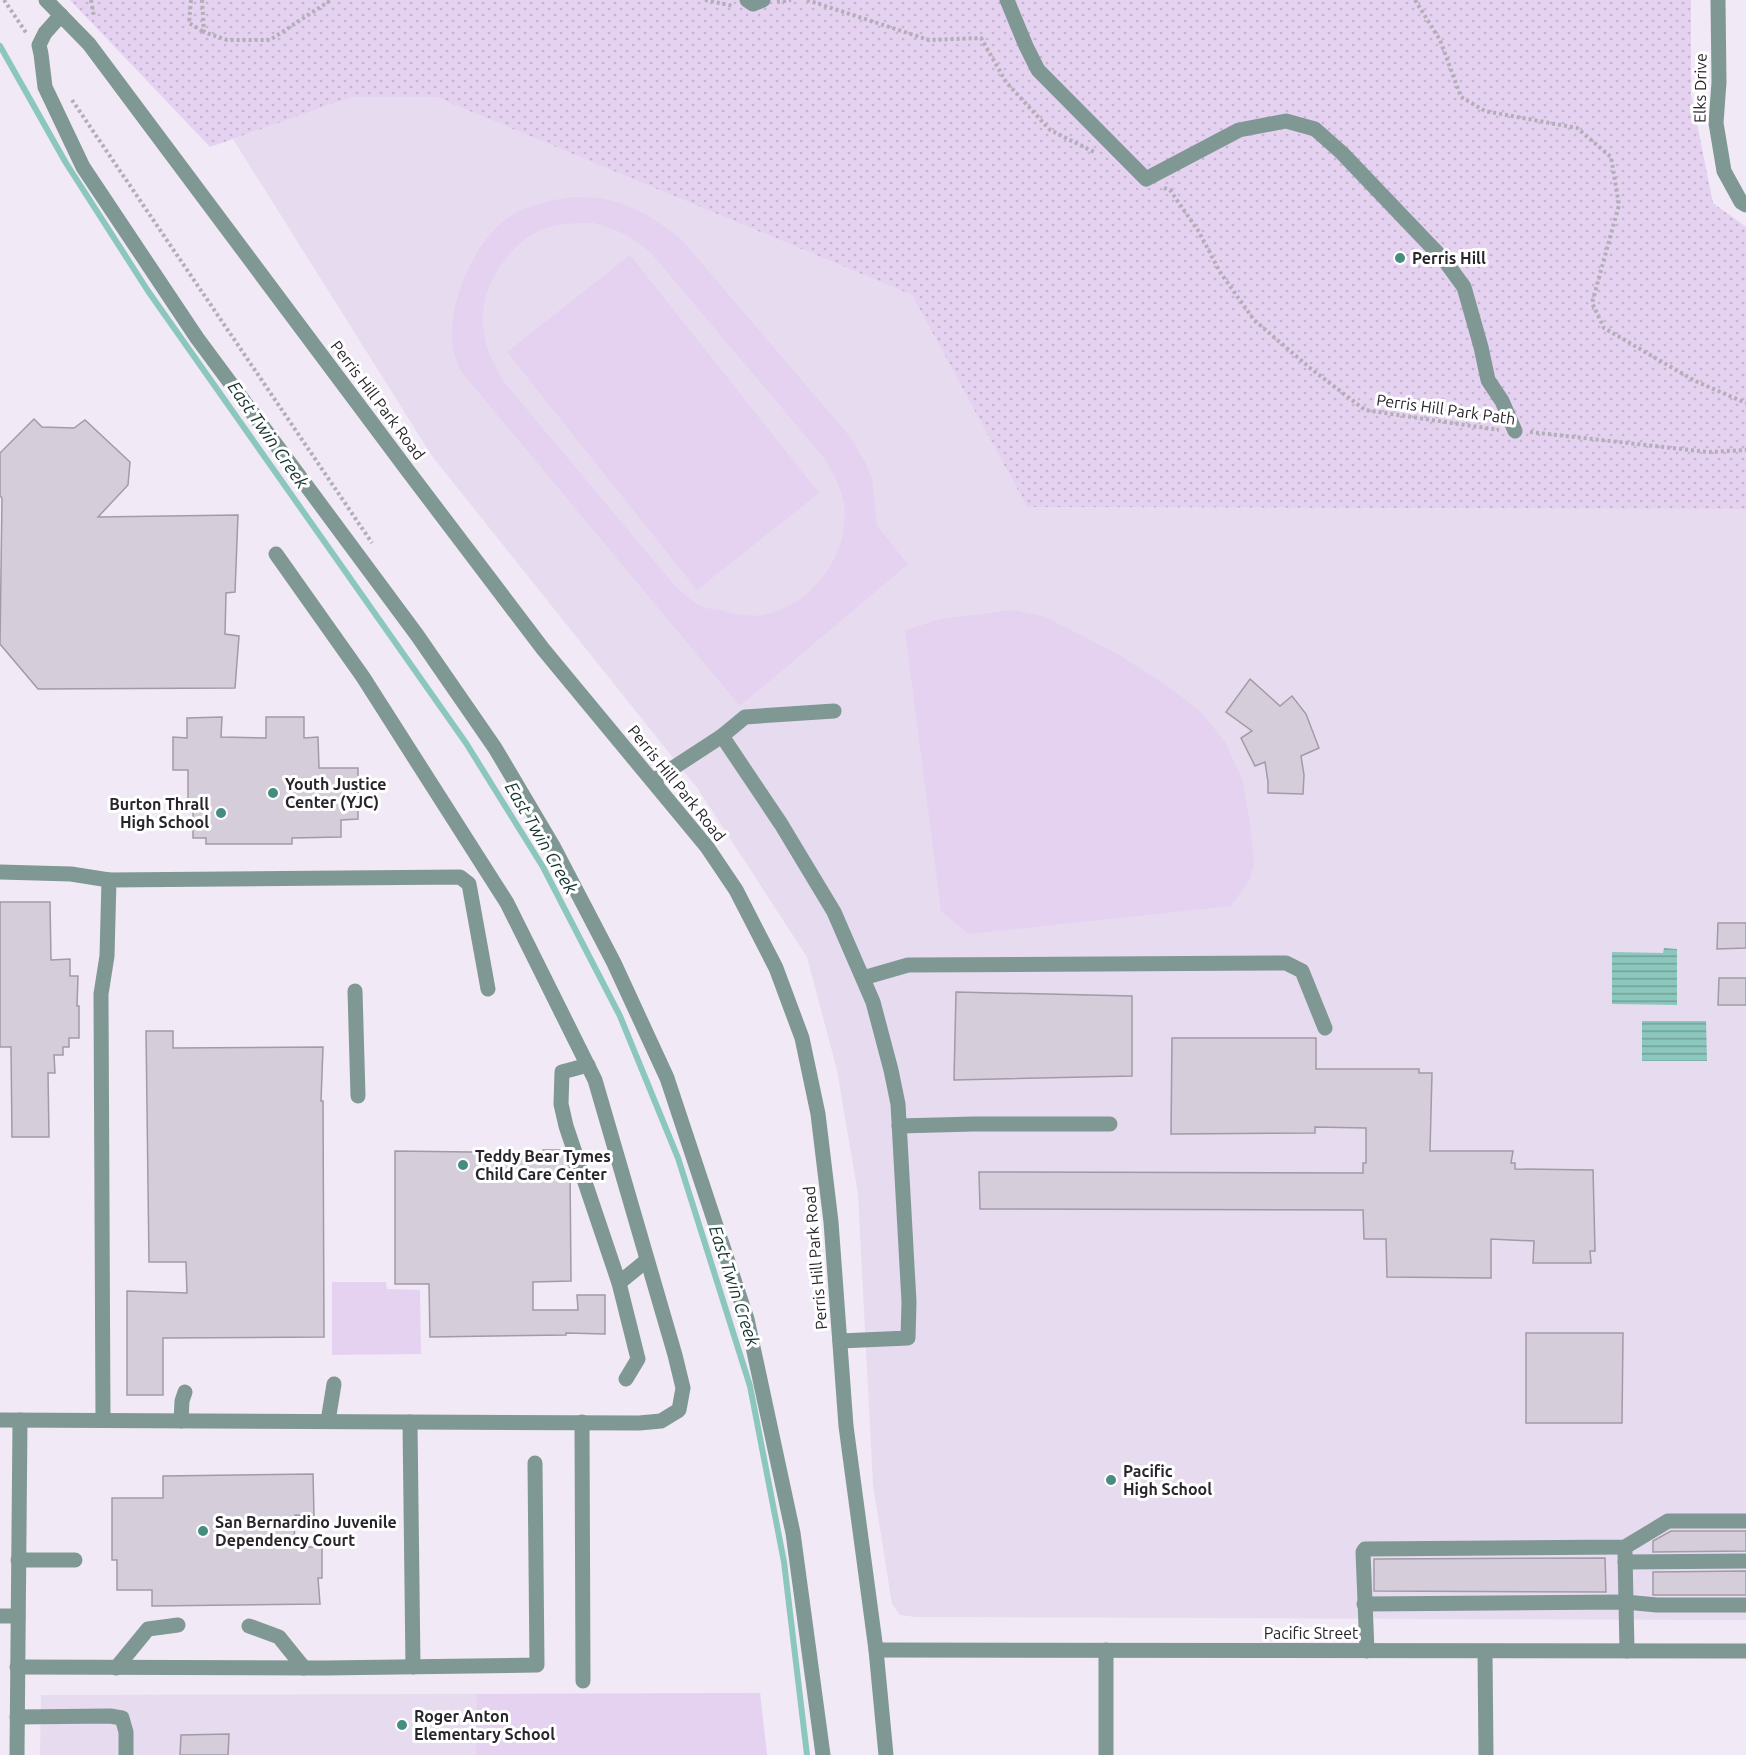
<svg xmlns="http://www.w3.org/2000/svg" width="1746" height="1755" viewBox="0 0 1746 1755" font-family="Ubuntu,sans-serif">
<defs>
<pattern id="park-dots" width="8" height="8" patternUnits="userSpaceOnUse" patternTransform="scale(1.5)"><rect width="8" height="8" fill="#e5d2f1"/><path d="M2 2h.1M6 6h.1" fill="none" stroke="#c4b4cf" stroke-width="1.8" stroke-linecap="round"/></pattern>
<pattern id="water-rules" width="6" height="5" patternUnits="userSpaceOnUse" patternTransform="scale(1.5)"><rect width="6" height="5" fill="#8bc7bc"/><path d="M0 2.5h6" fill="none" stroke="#72a199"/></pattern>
</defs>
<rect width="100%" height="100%" fill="#f1e9f6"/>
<g fill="#e7dbef">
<path d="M 352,97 L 436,97 L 912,295 L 1027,507 L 1746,509 L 1746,1620 L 915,1617 L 900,1615 L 892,1604 L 873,1485 L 858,1194 L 837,1070 L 807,957 L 698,789 L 432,456 L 233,139 Z"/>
<path d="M 760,1693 L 767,1755 L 40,1755 L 41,1695 Z"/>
</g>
<g fill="#e5d2f1" fill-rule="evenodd">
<path d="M 569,197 C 580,197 592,197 603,199 C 633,204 660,221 683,241 L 851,438 L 864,460 L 872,479 L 877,526 L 908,564 L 740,706 L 460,370 C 458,363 454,355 453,348 C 446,304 475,238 512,215 C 528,205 551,201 569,197 ZM 594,223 C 618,230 632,236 651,253 L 825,459 C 833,474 844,492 845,510 C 846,560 812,603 764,615 C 752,617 734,614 723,611 C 716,609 707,609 700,606 C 691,601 683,592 675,586 L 504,382 C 479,341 473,307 501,265 C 511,250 527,235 543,229 C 560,223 577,223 594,223 Z"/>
<path d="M 630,255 L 819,493 L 697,590 L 507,352 Z"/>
<path d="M 1013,610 L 1043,616 L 1118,654 L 1173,690 L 1202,713 L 1225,742 L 1243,781 L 1249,817 L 1254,863 L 1250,879 L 1231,906 L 969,934 L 941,911 L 905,630 L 941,619 Z"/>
<path d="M 332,1282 L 386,1282 L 387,1289 L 420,1290 L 421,1354 L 332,1355 Z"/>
<path d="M 760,1693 L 767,1755 L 476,1755 L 477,1694 Z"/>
</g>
<path fill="url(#park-dots)" d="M 70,0 L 1691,0 L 1691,94 L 1713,203 L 1746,227 L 1746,509 L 1027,507 L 912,295 L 436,97 L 352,97 L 210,147 Z"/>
<g fill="url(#water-rules)">
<path d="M 1664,948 L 1677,949 L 1677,1005 L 1612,1004 L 1612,952 L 1663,953 Z"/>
<path d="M 1642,1021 L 1706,1021 L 1707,1061 L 1642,1061 Z"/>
</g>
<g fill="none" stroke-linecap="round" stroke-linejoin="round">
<path stroke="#8bc7bc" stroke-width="6" d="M 0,46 L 66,163 L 148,291 L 466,743 L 543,867 L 620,1016 L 678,1158 L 750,1386 L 784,1562 L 807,1755"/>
</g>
<g fill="#d5ceda" stroke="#a29aa6" stroke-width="1.5">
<path d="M 34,419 L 42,427 L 74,428 L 85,420 L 130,462 L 128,485 L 98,517 L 238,515 L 235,592 L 226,593 L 225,634 L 239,636 L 235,688 L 38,689 L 0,644 L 2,498 L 0,496 L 0,453 Z"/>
<path d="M 1250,679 L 1280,706 L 1292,696 L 1306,714 L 1319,748 L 1301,756 L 1304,775 L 1303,794 L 1268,793 L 1268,782 L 1265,762 L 1255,766 L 1241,738 L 1252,731 L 1226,712 Z"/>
<path d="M 222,717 L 221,737 L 266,738 L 266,717 L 304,717 L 304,738 L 318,737 L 319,768 L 358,768 L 358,819 L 341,820 L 341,837 L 292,838 L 292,844 L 206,844 L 206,838 L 193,838 L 193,809 L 188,810 L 188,770 L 173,770 L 173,737 L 187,738 L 187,718 Z"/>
<path d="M 0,902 L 50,902 L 51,960 L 70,959 L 70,976 L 78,976 L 77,1006 L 79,1006 L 79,1038 L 69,1038 L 69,1047 L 63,1047 L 63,1055 L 54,1055 L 55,1073 L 48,1073 L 49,1137 L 12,1137 L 11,1047 L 0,1047 Z"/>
<path d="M 1718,923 L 1746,923 L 1746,948 L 1717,949 Z"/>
<path d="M 1719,978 L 1746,978 L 1746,1005 L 1718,1005 Z"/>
<path d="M 956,992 L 1132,996 L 1132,1076 L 954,1080 Z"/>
<path d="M 146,1031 L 173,1031 L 173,1048 L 323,1047 L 321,1101 L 323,1101 L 324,1337 L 163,1338 L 163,1395 L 127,1395 L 127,1291 L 187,1293 L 186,1262 L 149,1262 Z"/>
<path d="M 1172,1038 L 1316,1038 L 1316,1069 L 1419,1069 L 1419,1073 L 1432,1073 L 1430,1151 L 1513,1151 L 1511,1163 L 1515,1163 L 1515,1169 L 1593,1170 L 1595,1251 L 1590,1251 L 1591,1263 L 1533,1263 L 1534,1241 L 1491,1239 L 1491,1278 L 1387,1277 L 1386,1239 L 1364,1239 L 1363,1210 L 980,1209 L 979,1172 L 1363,1173 L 1363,1163 L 1366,1163 L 1366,1128 L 1315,1127 L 1315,1133 L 1171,1134 Z"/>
<path d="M 543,1150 L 564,1150 L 570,1168 L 571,1281 L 533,1282 L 533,1310 L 578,1310 L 577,1295 L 605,1295 L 605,1334 L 566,1333 L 566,1335 L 430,1337 L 429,1284 L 395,1284 L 395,1151 L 543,1153 Z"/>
<path d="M 1526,1333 L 1623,1333 L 1622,1423 L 1526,1423 Z"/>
<path d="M 313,1474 L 314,1516 L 295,1515 L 294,1547 L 322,1547 L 322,1578 L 318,1578 L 320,1604 L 152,1606 L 152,1590 L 117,1590 L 117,1560 L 112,1560 L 112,1498 L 163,1498 L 163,1476 Z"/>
<path d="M 1671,1531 L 1746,1531 L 1746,1551 L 1653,1552 L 1653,1541 Z"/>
<path d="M 1605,1558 L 1606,1592 L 1374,1591 L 1374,1559 Z"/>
<path d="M 1746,1571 L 1746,1595 L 1653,1595 L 1653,1572 Z"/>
<path d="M 229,1734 L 228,1755 L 180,1755 L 181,1735 Z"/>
</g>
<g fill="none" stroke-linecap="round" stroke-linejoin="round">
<g stroke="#b4aeb8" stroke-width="4" stroke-dasharray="3 3" stroke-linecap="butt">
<path d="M 4,0 L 27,34"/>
<path d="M 91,0 L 94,17"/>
<path d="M 191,0 L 189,23 L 204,32"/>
<path d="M 202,0 L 204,32 L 227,40 L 270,40 L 331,0"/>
<path d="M 705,0 L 733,6"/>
<path d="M 807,0 L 929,40 L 981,38 L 1006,82 L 1050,130 L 1096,153"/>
<path d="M 1415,0 L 1440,40 L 1461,97 L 1485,111 L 1577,128 L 1611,157 L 1619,205 L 1592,303 L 1604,328 L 1695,381 L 1746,403"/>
<path d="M 777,2 L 791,0"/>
<path d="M 72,100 L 372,543"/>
<path d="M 1164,188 L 1170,190 L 1199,232 L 1220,272 L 1254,320 L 1310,368 L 1365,410 L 1499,430"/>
<path d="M 1530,432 L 1708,452 L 1746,450"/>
</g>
<g stroke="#809893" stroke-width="15">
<path d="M 46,0 L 89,44 L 408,471 L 543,649 L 707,847 L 736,890 L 776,968 L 802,1038 L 818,1114 L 831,1222 L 846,1426 L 876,1650 L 886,1755"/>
<path d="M 747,0 L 753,4 L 763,0"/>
<path d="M 1007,0 L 1026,46 L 1038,70 L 1146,179 L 1239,130 L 1286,121 L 1315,129 L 1342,153 L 1445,261 L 1464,287 L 1481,347 L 1488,380 L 1502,401 L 1515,431"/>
<path d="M 1718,0 L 1719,82 L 1716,123 L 1724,171 L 1741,202 L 1746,205"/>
<path d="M 61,15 L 45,33 L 39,45 L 41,54 L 45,87 L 83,167 L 197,338 L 417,635 L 495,748 L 553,846 L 614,963 L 667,1078 L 747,1319 L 793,1533 L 823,1755"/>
<path d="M 722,736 L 781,824 L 834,912 L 873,1002 L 891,1070 L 898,1104 L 909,1302 L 908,1338 L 840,1341"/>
<path d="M 653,781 L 722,736 L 745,717 L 834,711"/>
<path d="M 0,872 L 71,874 L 109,880"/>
<path d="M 863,978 L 908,965 L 1286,963 L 1302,971 L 1325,1028"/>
<path d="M 355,991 L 358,1096"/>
<path d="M 588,1065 L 562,1072 L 561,1104 L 566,1126 L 619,1283 L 638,1359 L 626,1379"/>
<path d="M 899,1126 L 974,1124 L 1110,1124"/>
<path d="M 619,1283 L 647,1260"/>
<path d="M 0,1420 L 639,1423 L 661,1421 L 679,1410 L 683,1388 L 675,1355 L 595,1080 L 507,903 L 363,677 L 276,554"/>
<path d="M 103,1420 L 101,994 L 107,956 L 109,880 L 460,877 L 469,884 L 488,989"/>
<path d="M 181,1421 L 182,1401 L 185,1392"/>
<path d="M 328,1421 L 334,1384"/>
<path d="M 410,1422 L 413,1667"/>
<path d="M 582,1422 L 583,1681"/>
<path d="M 1625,1553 L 1627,1651"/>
<path d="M 18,1560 L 75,1560"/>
<path d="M 1625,1562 L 1746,1561"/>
<path d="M 1364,1604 L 1625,1602 L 1657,1605 L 1746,1605"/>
<path d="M 0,1616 L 18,1616"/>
<path d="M 249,1626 L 279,1637 L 304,1668"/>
<path d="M 876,1650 L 1746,1651"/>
<path d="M 1106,1650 L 1106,1755"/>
<path d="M 1367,1651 L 1363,1552 L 1365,1549 L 1625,1547 L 1668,1521 L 1746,1521"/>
<path d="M 1485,1652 L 1486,1755"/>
<path d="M 17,1667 L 324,1668 L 537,1665 L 535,1463"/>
<path d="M 116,1668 L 148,1629 L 178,1625"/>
<path d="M 17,1717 L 110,1716 L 122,1718 L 126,1732 L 126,1755"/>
<path d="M 17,1755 L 20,1420"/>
</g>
</g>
<g fill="#478c80" stroke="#fff" stroke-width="2">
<circle cx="1400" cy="258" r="6"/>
<circle cx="273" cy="793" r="6"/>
<circle cx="221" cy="813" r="6"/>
<circle cx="463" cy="1165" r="6"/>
<circle cx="1111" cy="1480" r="6"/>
<circle cx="203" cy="1531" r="6"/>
<circle cx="402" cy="1725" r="6"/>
</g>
<g text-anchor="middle" stroke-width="6" stroke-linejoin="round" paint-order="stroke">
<g font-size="16" fill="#29262b" stroke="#fff">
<text transform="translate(1700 88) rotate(-89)" y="6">Elks Drive</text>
<text transform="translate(378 400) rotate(53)" y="6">Perris Hill Park Road</text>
<text transform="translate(1446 409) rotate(8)" y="6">Perris Hill Park Path</text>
<text transform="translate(677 783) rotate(51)" y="6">Perris Hill Park Road</text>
<text transform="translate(815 1258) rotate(-95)" y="6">Perris Hill Park Road</text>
<text x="1311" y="1639">Pacific Street</text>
</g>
<g font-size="16" font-weight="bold" fill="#29262b" stroke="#fff" text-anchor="start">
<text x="1412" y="264">Perris Hill</text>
<text x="285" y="790">Youth Justice<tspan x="285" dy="18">Center (YJC)</tspan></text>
<text x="209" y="810" text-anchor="end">Burton Thrall<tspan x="209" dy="18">High School</tspan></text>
<text x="475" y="1162">Teddy Bear Tymes<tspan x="475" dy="18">Child Care Center</tspan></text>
<text x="1123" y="1477">Pacific<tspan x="1123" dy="18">High School</tspan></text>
<text x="215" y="1528">San Bernardino Juvenile<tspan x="215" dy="18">Dependency Court</tspan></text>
<text x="414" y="1722">Roger Anton<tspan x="414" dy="18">Elementary School</tspan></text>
</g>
<g font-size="18" font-style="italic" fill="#16342f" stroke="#fff">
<text transform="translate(268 435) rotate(55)" y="6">East Twin Creek</text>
<text transform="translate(541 838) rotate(60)" y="6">East Twin Creek</text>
<text transform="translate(734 1286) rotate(72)" y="6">East Twin Creek</text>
</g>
</g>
</svg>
